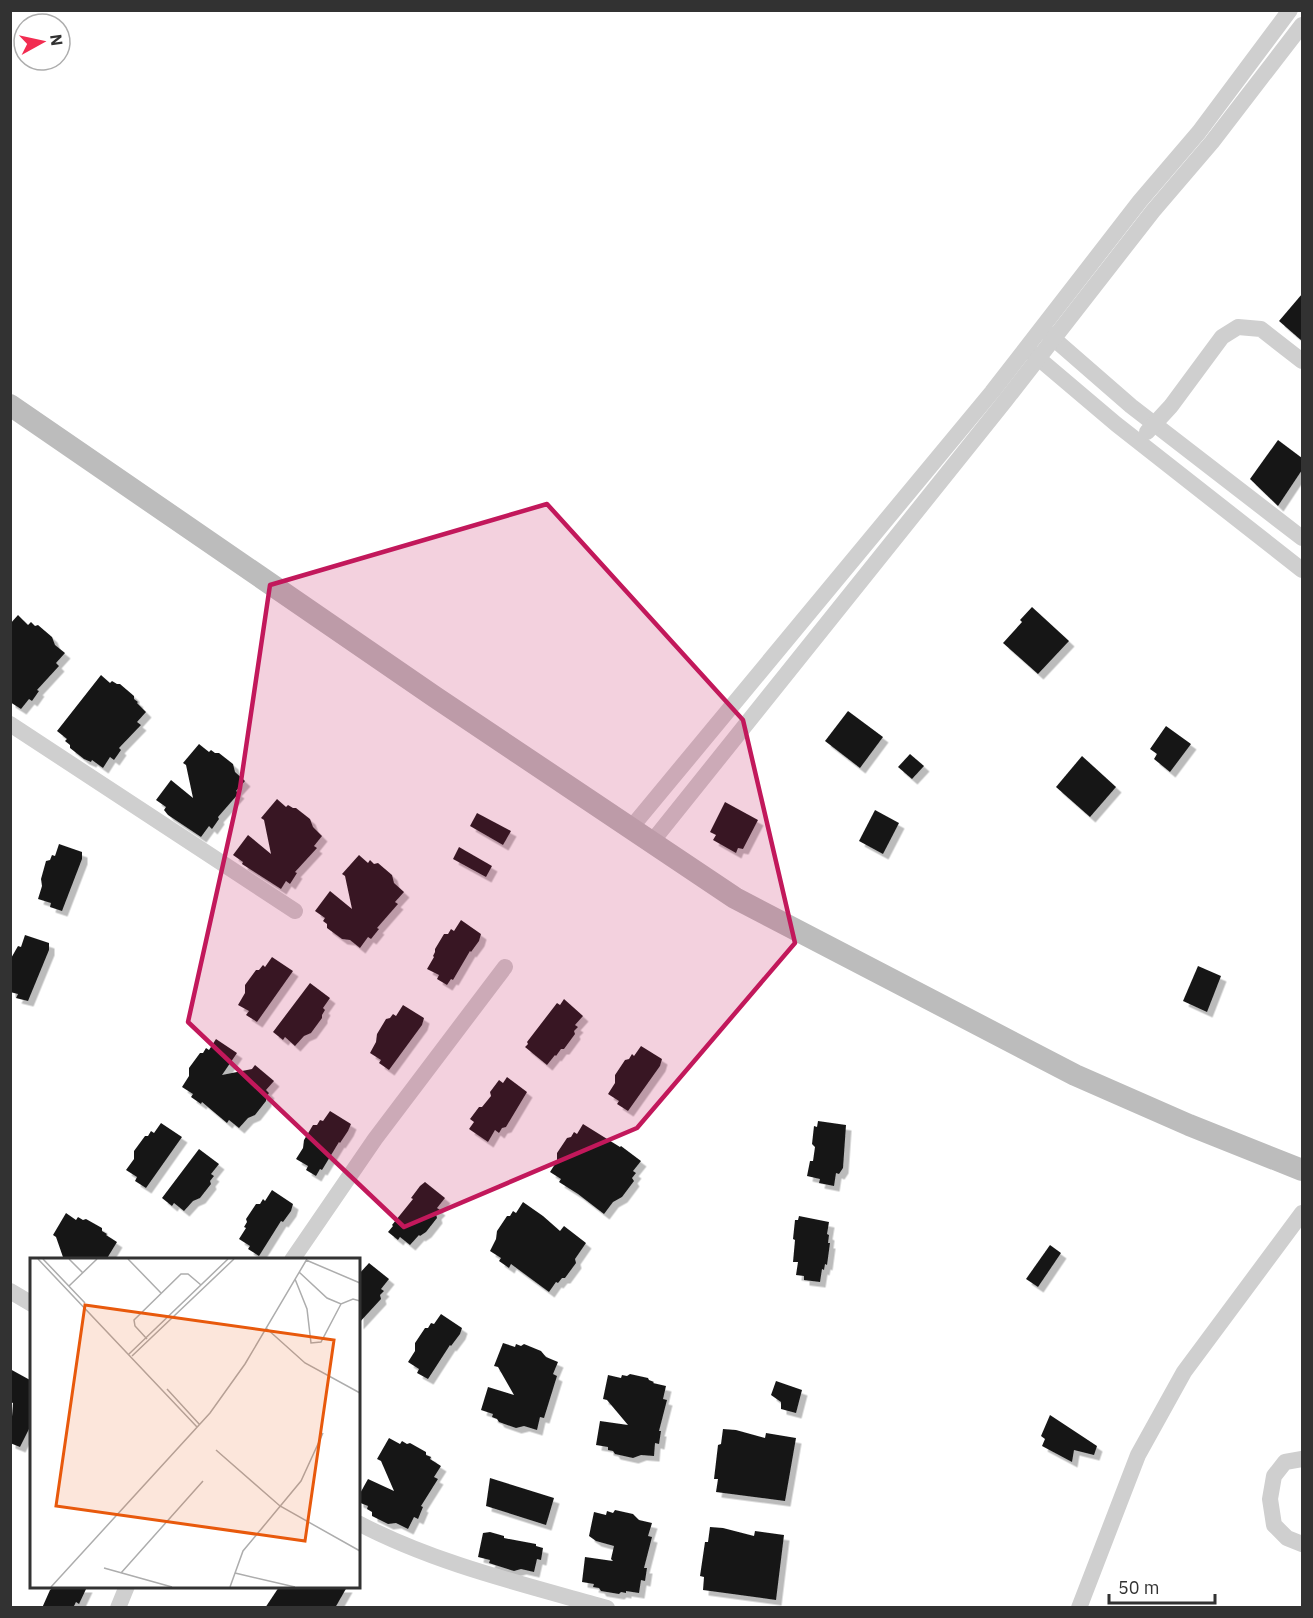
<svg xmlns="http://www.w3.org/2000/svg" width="1313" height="1618" viewBox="0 0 1313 1618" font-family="'IBM Plex Sans',sans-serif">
<defs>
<filter id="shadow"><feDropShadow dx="5.5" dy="5.5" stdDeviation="0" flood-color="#0004"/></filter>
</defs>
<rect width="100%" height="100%" fill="#fff"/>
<g fill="#191919" filter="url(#shadow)">
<path d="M 1302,294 L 1302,341 L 1279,321 Z"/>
<path d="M 1278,440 L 1302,458 L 1302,470 L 1278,506 L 1250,479 Z"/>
<path d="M 1032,607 L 1069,641 L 1038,674 L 1003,643 L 1022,622 L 1020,620 Z"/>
<path d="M 18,615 L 28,625 L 31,622 L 35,626 L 38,625 L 52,637 L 55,645 L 65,653 L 56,663 L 59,666 L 37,690 L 39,691 L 32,701 L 29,699 L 21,709 L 10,702 L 10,624 Z"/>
<path d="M 101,675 L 110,683 L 112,681 L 117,684 L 120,684 L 134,696 L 134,699 L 138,702 L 137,703 L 146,712 L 137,722 L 141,725 L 119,748 L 121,750 L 114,760 L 110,757 L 103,768 L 92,760 L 91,762 L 84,759 L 70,748 L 70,745 L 65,741 L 67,739 L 57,731 Z"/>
<path d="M 848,711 L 883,737 L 860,768 L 825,741 Z"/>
<path d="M 1166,726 L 1191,744 L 1170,772 L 1154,759 L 1157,754 L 1150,749 Z"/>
<path d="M 199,744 L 209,752 L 211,750 L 215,753 L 219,753 L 233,764 L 235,772 L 245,781 L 236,791 L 239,793 L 218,817 L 219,819 L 212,829 L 209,826 L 201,837 L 168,815 L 164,810 L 166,807 L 156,800 L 171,780 L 193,798 L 186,765 L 183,763 Z"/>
<path d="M 910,754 L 924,766 L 912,779 L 898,767 Z"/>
<path d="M 1082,756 L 1116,787 L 1090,817 L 1056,787 Z"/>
<path d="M 277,799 L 286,807 L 288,805 L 293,808 L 296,808 L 310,819 L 313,827 L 322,836 L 314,846 L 317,848 L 295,872 L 297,873 L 290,884 L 286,881 L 281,889 L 242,864 L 243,862 L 233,855 L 248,835 L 271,854 L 264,820 L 261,818 Z"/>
<path d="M 725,802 L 758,820 L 743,849 L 738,848 L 736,853 L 713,840 L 716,835 L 710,832 Z"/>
<path d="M 875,810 L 899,823 L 883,854 L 859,841 Z"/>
<path d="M 477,813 L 511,831 L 503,845 L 470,826 Z"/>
<path d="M 59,844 L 82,852 L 82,859 L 62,911 L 50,907 L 51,903 L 38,899 L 42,886 L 41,879 L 46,861 L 50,860 L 52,855 L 55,856 Z"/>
<path d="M 459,847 L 492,866 L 486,877 L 453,859 Z"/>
<path d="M 359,855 L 368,863 L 370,860 L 374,864 L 378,863 L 392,875 L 394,883 L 404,892 L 395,902 L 398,904 L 377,928 L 379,929 L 371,939 L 368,937 L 360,948 L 350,940 L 342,939 L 327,928 L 327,924 L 323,921 L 325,918 L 315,911 L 330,891 L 352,909 L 345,876 L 342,874 Z"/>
<path d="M 461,920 L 481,934 L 479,941 L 471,952 L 470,951 L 453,980 L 451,979 L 447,985 L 437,979 L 439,975 L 427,969 L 434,957 L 433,956 L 435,952 L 435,949 L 444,934 L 448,934 L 451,929 L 454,931 Z"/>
<path d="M 25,935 L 49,943 L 49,950 L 28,1001 L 16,998 L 18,994 L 10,992 L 10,960 L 18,946 L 21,947 Z"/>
<path d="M 272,957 L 293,971 L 257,1022 L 246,1015 L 249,1011 L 238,1005 L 245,993 L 245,985 L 256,970 L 259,970 L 263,965 L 265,967 Z"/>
<path d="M 1198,966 L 1221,976 L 1207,1012 L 1183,1001 Z"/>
<path d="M 310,983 L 330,998 L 323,1008 L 325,1010 L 322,1015 L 322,1018 L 311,1033 L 304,1036 L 295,1046 L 285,1037 L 283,1040 L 273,1032 Z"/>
<path d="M 564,999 L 583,1016 L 575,1025 L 578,1027 L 574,1031 L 575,1034 L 564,1049 L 561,1049 L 556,1056 L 555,1055 L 547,1065 L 525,1047 L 528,1044 L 527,1042 L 557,1003 L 560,1005 Z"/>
<path d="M 403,1005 L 424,1018 L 422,1025 L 389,1070 L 379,1063 L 381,1060 L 370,1053 L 376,1042 L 377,1034 L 386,1019 L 390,1018 L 393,1014 L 396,1016 Z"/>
<path d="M 216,1039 L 237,1053 L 222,1075 L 252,1069 L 255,1065 L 274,1081 L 266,1090 L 269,1093 L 266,1097 L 266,1101 L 255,1115 L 248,1118 L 239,1128 L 229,1120 L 227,1123 L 202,1102 L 201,1104 L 191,1097 L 193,1094 L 182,1087 L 189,1076 L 189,1068 L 200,1053 L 203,1053 L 206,1048 L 209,1050 Z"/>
<path d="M 641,1046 L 662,1059 L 660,1066 L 628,1111 L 617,1104 L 619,1101 L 608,1094 L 615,1083 L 615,1075 L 625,1060 L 629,1059 L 632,1054 L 634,1056 Z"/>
<path d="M 507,1077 L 527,1092 L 506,1127 L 502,1128 L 499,1133 L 495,1130 L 488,1142 L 469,1129 L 474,1122 L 470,1119 L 479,1107 L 482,1107 L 491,1096 L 490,1092 L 499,1080 L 503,1083 Z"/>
<path d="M 330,1111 L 351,1124 L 348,1131 L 340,1143 L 339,1142 L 322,1170 L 320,1169 L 316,1176 L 306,1170 L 308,1166 L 296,1159 L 303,1148 L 304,1140 L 313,1125 L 317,1125 L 320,1120 L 323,1121 Z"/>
<path d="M 818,1121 L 846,1125 L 843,1168 L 839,1174 L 836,1173 L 834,1186 L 819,1183 L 820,1179 L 807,1176 L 810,1161 L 813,1161 L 815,1147 L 812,1144 L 814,1126 L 817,1127 Z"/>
<path d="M 161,1123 L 182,1137 L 146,1188 L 135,1181 L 137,1177 L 126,1170 L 134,1159 L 134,1151 L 145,1136 L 148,1136 L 151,1131 L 154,1133 Z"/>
<path d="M 583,1124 L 620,1147 L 621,1146 L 641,1161 L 633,1171 L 636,1173 L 632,1178 L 634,1181 L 622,1197 L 613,1202 L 604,1214 L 578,1194 L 559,1182 L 561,1179 L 550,1172 L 557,1161 L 557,1153 L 567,1138 L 571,1137 L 574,1132 L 577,1134 Z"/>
<path d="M 199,1149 L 219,1164 L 211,1174 L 214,1176 L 210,1181 L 211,1184 L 200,1198 L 193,1201 L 184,1211 L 174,1203 L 172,1206 L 162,1198 Z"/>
<path d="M 425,1182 L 445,1198 L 437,1208 L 440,1210 L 436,1214 L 437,1218 L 426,1232 L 420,1236 L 419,1235 L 410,1245 L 400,1237 L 398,1240 L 388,1232 L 393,1226 L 392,1225 L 413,1199 L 411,1198 L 420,1186 Z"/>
<path d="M 272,1190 L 293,1204 L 291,1211 L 283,1222 L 281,1221 L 259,1256 L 248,1249 L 250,1246 L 239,1239 L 246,1228 L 244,1227 L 247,1222 L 246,1219 L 256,1204 L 260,1204 L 263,1199 L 265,1201 Z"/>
<path d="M 523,1202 L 543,1216 L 560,1231 L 564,1226 L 586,1243 L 575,1259 L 576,1263 L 565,1278 L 562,1278 L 558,1283 L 556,1282 L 549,1292 L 511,1264 L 509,1268 L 499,1261 L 501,1258 L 490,1251 L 496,1239 L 497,1231 L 507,1216 L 510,1216 L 513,1211 L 516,1213 Z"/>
<path d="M 66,1213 L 76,1220 L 78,1217 L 83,1220 L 86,1219 L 102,1228 L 102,1231 L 107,1234 L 106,1235 L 117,1242 L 106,1260 L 64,1260 L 56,1237 L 53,1235 Z"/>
<path d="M 799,1216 L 829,1222 L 827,1234 L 829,1235 L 828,1243 L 830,1243 L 827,1265 L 825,1264 L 824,1270 L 822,1269 L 820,1282 L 804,1280 L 804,1276 L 796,1275 L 798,1262 L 793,1262 L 795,1240 L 793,1239 L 795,1220 L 798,1220 Z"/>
<path d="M 1050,1245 L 1061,1253 L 1038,1287 L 1026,1279 Z"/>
<path d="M 369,1263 L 389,1279 L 381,1289 L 384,1291 L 380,1295 L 381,1299 L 358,1324 L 358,1275 Z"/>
<path d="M 441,1314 L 462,1328 L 460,1334 L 451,1346 L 450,1345 L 428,1379 L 417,1373 L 419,1369 L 408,1362 L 415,1351 L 415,1343 L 425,1328 L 428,1328 L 431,1323 L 434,1324 Z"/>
<path d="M 503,1343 L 515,1347 L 516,1344 L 521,1346 L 524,1344 L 541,1351 L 546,1357 L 558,1362 L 553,1374 L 557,1376 L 544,1418 L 540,1417 L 537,1430 L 524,1426 L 516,1428 L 499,1422 L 497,1419 L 492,1417 L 493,1414 L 481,1410 L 488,1387 L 514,1395 L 498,1367 L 494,1366 Z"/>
<path d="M 10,1369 L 30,1380 L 32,1384 L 32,1423 L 20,1447 L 10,1443 L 13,1403 L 10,1402 Z"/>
<path d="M 630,1374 L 648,1378 L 649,1380 L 654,1382 L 653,1383 L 666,1386 L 663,1399 L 667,1400 L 659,1431 L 661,1431 L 659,1444 L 655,1443 L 654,1456 L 641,1455 L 633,1458 L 615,1454 L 613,1451 L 608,1450 L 608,1447 L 596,1445 L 600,1421 L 628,1425 L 607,1400 L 603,1399 L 608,1375 L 621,1378 L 622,1375 L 627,1376 Z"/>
<path d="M 776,1381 L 802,1390 L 796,1413 L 781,1409 L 781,1402 L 771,1395 Z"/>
<path d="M 1050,1415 L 1097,1446 L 1094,1455 L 1074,1450 L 1072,1462 L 1042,1446 L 1045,1439 L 1041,1436 Z"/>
<path d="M 723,1429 L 736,1430 L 765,1438 L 766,1433 L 796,1438 L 785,1501 L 716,1492 L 718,1479 L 714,1479 L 718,1445 L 721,1444 Z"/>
<path d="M 389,1438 L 400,1444 L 402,1441 L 407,1444 L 410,1443 L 426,1452 L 426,1455 L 431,1457 L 430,1459 L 441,1466 L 434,1477 L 438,1479 L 421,1506 L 423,1507 L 418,1519 L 414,1517 L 408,1529 L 396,1523 L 388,1524 L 372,1516 L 372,1512 L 367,1509 L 368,1506 L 358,1502 L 358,1497 L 368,1479 L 394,1491 L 381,1461 L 377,1459 Z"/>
<path d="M 490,1478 L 554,1498 L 546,1525 L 486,1506 Z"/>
<path d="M 615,1510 L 633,1514 L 639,1520 L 652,1523 L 648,1536 L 652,1537 L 644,1568 L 647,1568 L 645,1581 L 641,1580 L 639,1593 L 626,1591 L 626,1593 L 621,1592 L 619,1594 L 601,1591 L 599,1588 L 593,1587 L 594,1584 L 582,1582 L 585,1557 L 613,1561 L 611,1559 L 614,1546 L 596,1541 L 589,1536 L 594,1512 L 606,1515 L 607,1511 L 613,1513 Z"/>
<path d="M 710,1527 L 723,1528 L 754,1536 L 755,1531 L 784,1535 L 776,1600 L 703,1590 L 704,1577 L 700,1576 L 705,1542 L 708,1542 Z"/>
<path d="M 490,1532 L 504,1536 L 504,1538 L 536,1544 L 536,1546 L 543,1548 L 541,1560 L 537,1559 L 534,1572 L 521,1569 L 514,1571 L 495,1565 L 489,1563 L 490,1560 L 478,1557 L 483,1533 Z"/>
<path d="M 54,1587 L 87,1587 L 79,1604 L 76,1602 L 73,1608 L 42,1608 L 50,1590 Z"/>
<path d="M 279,1587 L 347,1587 L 335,1608 L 265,1608 Z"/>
</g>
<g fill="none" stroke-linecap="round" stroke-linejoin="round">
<g stroke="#cfcfcf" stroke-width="16">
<path d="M 1046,332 L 1131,406 L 1302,538"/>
<path d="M 1031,352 L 1116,424 L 1302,570"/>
<path d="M 1147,432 L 1171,406 L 1222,337 L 1238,327 L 1261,329 L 1302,361"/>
<path d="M 10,724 L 295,911"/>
<path d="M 630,829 L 992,392 L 1140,201 L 1199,132 L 1290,10"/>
<path d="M 651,843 L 1005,401 L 1153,211 L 1212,142 L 1302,25"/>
<path d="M 292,1260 L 375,1139 L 505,967"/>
<path d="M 10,1291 L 32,1304"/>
<path d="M 1302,1459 L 1285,1462 L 1274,1476 L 1270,1499 L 1274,1525 L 1287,1538 L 1302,1544"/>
<path d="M 358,1523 C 436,1564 523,1584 607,1608"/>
<path d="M 118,1608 L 127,1586"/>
<path d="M 1079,1608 L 1138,1455 L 1184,1372 L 1302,1213"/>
</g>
<path stroke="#bcbcbc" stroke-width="22" d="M 10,405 L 435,697 L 735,898 L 1075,1075 L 1189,1125 L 1302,1170"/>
</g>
<path fill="#c2185b" fill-opacity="0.2" stroke="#c2185b" stroke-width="4.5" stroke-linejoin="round" d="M 547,504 L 743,720 L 795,943 L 637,1128 L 404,1227 L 188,1022 L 240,788 L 270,585 Z"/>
<g transform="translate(30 1258)">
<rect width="330" height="330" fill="#fff"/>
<path fill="none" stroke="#adadad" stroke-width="1.5" d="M 8,1 L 167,169M 13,1 L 55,45M 39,1 L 53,15M 98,1 L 131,35M 276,2 L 330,25M 269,14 L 297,40 L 311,46 L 323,41 L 330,43M 265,21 L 277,51 L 281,85 L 291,84 L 311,46M 39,28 L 67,1M 236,70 L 275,105 L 330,135M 117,81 L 105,68 L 104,62 L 151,16 L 158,16 L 171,27M 99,96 L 198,1M 102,98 L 204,1M 137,131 L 170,167M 186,192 L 250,248 L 330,293M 74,310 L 142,329M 91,315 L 173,223M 205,315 L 265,329M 21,329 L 180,155 L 215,106 L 277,1M 200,329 L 213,293 L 271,223 L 293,175"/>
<path fill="#e8590c" fill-opacity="0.15" stroke="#e8590c" stroke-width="3" d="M 55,47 L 304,82 L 275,283 L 26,248 Z"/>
<rect width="330" height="330" fill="none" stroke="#323232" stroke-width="3"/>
</g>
<rect width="1313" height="1618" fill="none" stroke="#323232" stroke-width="24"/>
<g transform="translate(42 42) rotate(82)"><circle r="28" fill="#ffffff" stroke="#adadad" stroke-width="1.5"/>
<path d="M0-4.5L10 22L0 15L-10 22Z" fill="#f22c51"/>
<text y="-9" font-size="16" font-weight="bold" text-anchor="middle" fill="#323232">N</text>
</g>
<path d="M1109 1594v9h106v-9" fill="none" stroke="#323232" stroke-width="3"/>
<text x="1118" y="1594" font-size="18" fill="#323232" stroke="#ffffff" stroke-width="4.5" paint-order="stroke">50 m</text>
</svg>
